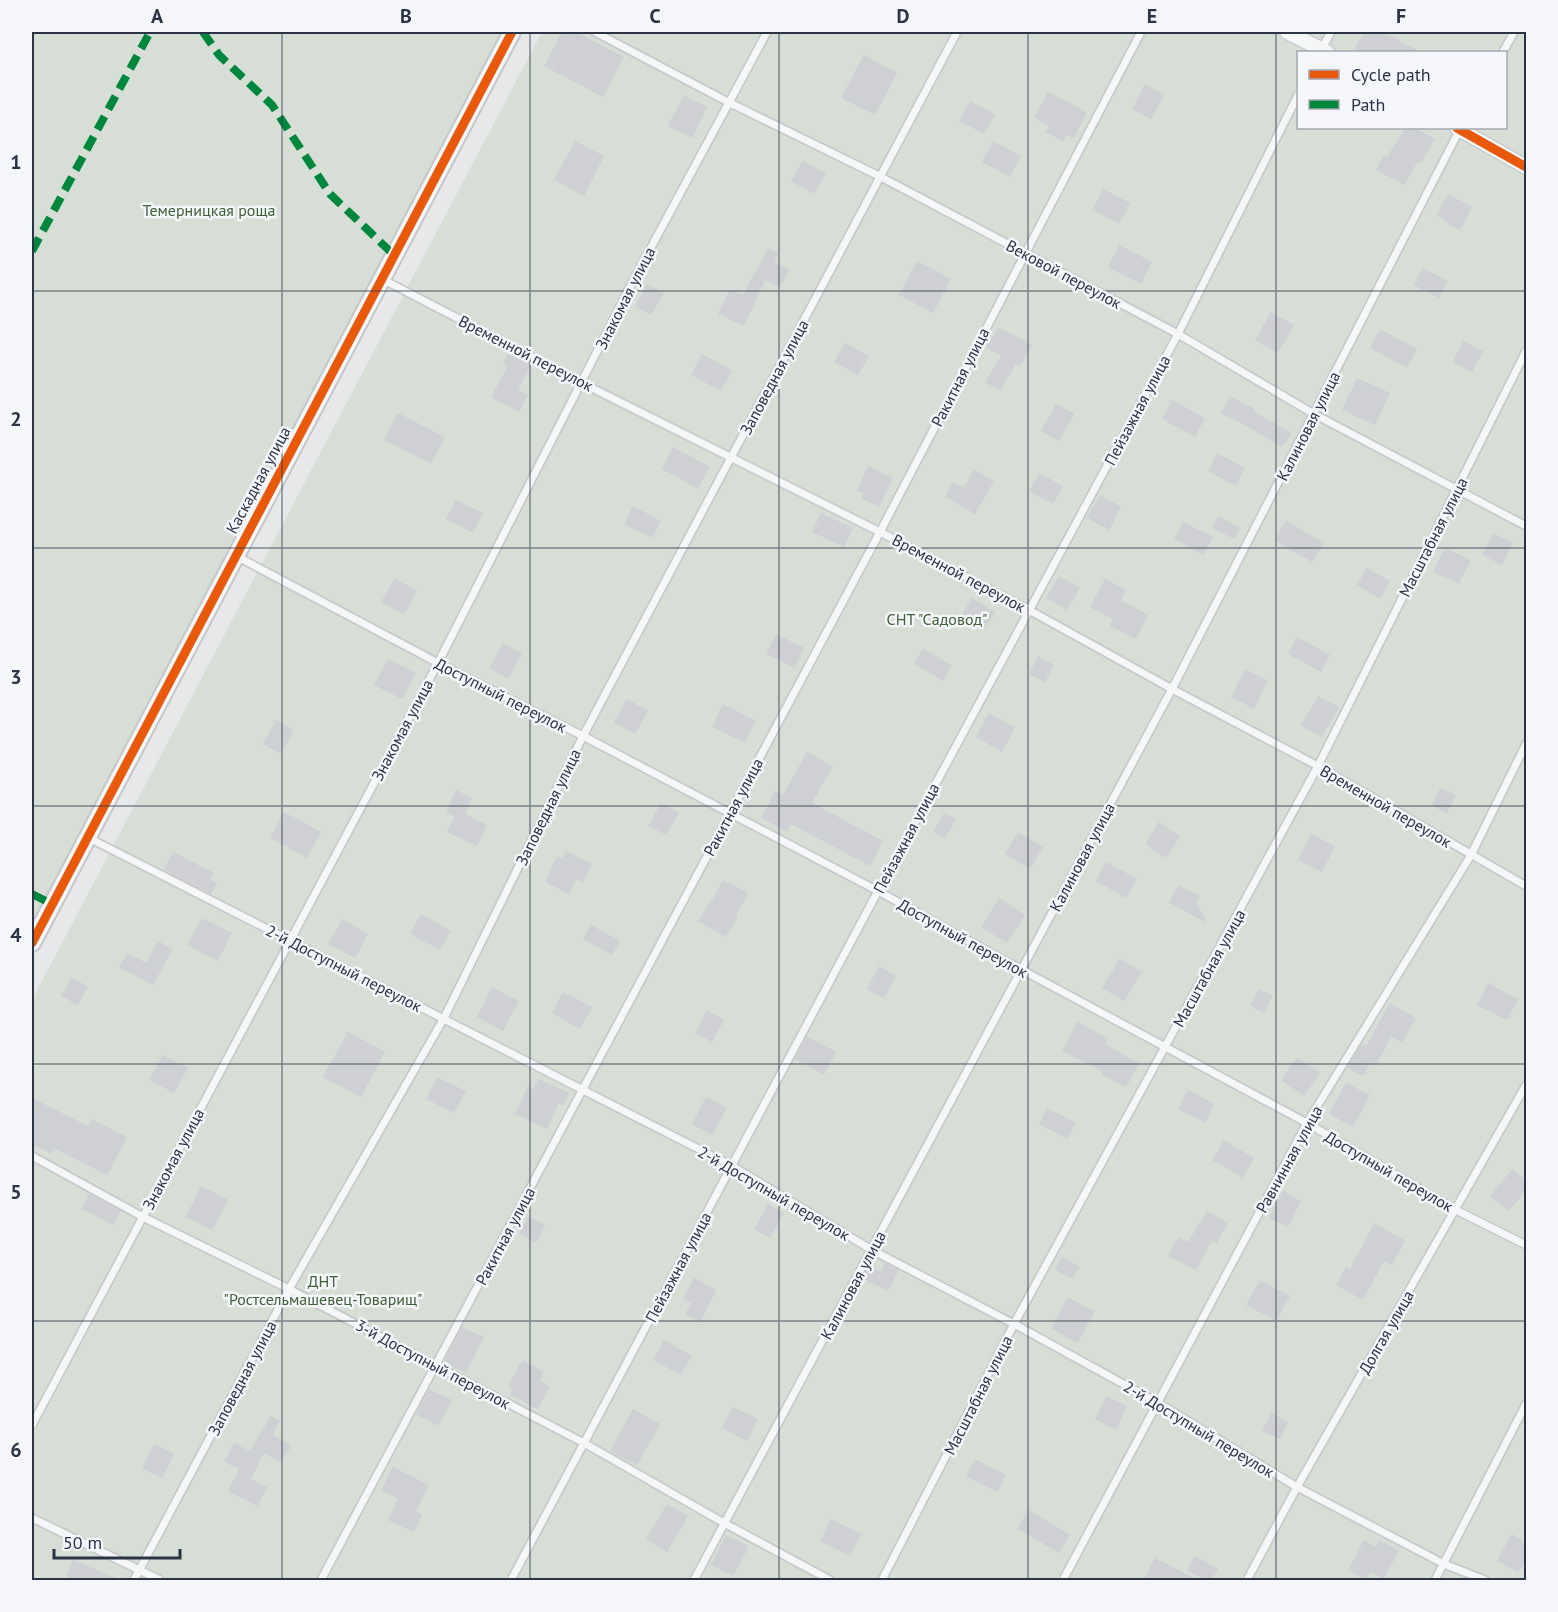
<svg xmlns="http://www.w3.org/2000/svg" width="1558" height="1612" viewBox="0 0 1558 1612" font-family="'PT Sans',sans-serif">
<rect width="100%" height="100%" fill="#e6e8ea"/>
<g fill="#d6ded6" fill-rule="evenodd">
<path d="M 32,32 L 502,32 L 32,940 Z"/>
<path d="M 542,32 L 1526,32 L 1526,1580 L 32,1580 L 32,1000 ZM 1298,52 L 1506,52 L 1506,128 L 1298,128 Z"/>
</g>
<g fill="#ced0d3">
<path d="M 562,32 L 576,32 L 624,57 L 603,97 L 544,66 Z"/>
<path d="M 1365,32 L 1384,32 L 1420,52 L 1352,52 Z"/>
<path d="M 864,55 L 897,73 L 875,115 L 841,98 Z"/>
<path d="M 1145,84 L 1164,95 L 1151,119 L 1132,109 Z"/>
<path d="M 1048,92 L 1087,112 L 1074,138 L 1067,135 L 1063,141 L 1045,132 L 1049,126 L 1034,117 Z"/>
<path d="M 684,95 L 707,107 L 692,138 L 668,126 Z"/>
<path d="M 970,101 L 995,114 L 984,134 L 959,121 Z"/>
<path d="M 1405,128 L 1415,128 L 1435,139 L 1421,163 L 1418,161 L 1404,185 L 1376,170 L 1384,155 L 1387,157 Z"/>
<path d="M 575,141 L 604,156 L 584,196 L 554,180 Z"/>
<path d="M 993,141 L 1021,156 L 1010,177 L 982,162 Z"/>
<path d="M 803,160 L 826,174 L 814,194 L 791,181 Z"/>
<path d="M 1103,189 L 1130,203 L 1119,224 L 1092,210 Z"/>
<path d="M 1448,194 L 1472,207 L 1460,230 L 1445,222 L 1446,220 L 1437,215 Z"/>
<path d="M 1119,245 L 1152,262 L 1141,284 L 1108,267 Z"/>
<path d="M 768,248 L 778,253 L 774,262 L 789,270 L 780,287 L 765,280 L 744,326 L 718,314 L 730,289 L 743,295 Z"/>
<path d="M 917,261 L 951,279 L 933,313 L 899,295 Z"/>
<path d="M 1423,268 L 1448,281 L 1439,298 L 1414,285 Z"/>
<path d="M 647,284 L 664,293 L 651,315 L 635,306 Z"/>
<path d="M 1271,312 L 1294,325 L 1278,353 L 1255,340 Z"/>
<path d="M 998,327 L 1032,345 L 1020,367 L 1016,364 L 1000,391 L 985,382 L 1001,356 L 986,348 Z"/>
<path d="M 1380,329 L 1417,349 L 1407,368 L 1370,348 Z"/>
<path d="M 1463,341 L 1483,351 L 1472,372 L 1453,362 Z"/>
<path d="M 845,343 L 869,356 L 858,375 L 834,362 Z"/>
<path d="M 509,351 L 532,363 L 518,390 L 528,395 L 519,412 L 491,397 L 508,366 L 503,363 Z"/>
<path d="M 702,354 L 732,370 L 721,391 L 691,375 Z"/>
<path d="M 1357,378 L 1390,393 L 1375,425 L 1342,410 Z"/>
<path d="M 1230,396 L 1255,409 L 1254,411 L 1291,433 L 1282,447 L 1247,426 L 1221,414 Z"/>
<path d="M 1172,400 L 1205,418 L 1195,437 L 1162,419 Z"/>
<path d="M 1056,404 L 1074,414 L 1059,441 L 1041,431 Z"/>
<path d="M 398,413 L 445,437 L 431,464 L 384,440 Z"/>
<path d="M 673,447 L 710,467 L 698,489 L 662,469 Z"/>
<path d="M 1217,453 L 1245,468 L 1236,486 L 1208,471 Z"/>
<path d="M 868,466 L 893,478 L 879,507 L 861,498 L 864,493 L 857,490 Z"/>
<path d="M 974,470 L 994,481 L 975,514 L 945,496 L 953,482 L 964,488 Z"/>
<path d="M 1039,473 L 1063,486 L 1053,504 L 1029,491 Z"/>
<path d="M 1100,495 L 1121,507 L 1109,530 L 1087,518 Z"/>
<path d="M 456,500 L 483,513 L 473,533 L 446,519 Z"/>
<path d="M 633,506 L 661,521 L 652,538 L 624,524 Z"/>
<path d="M 821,513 L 853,528 L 844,547 L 812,532 Z"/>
<path d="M 1218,516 L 1240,528 L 1234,539 L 1212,528 Z"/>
<path d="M 1286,521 L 1324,543 L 1312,562 L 1274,540 Z"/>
<path d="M 1183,522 L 1213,537 L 1204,555 L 1174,539 Z"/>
<path d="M 1493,533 L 1513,543 L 1502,565 L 1482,555 Z"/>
<path d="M 1445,548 L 1471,560 L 1459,584 L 1433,572 Z"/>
<path d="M 1367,568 L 1390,581 L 1380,599 L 1357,585 Z"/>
<path d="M 1059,576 L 1080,588 L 1067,610 L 1046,598 Z"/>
<path d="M 395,578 L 417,591 L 404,615 L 381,602 Z"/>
<path d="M 1105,579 L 1126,590 L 1121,600 L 1148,615 L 1136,639 L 1110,626 L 1113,619 L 1090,607 Z"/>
<path d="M 972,598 L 995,612 L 984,630 L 961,616 Z"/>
<path d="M 776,634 L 804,648 L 795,668 L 766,654 Z"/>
<path d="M 1297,637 L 1330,655 L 1321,672 L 1288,654 Z"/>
<path d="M 503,643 L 522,654 L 508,679 L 489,668 Z"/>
<path d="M 923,648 L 952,666 L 943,681 L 914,664 Z"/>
<path d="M 1038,656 L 1054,665 L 1045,682 L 1029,674 Z"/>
<path d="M 388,659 L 416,673 L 402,699 L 374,685 Z"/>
<path d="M 1245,669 L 1268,681 L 1254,709 L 1231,697 Z"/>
<path d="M 1318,696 L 1339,707 L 1322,737 L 1301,726 Z"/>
<path d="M 627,699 L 648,711 L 635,734 L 614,722 Z"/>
<path d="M 723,704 L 756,721 L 745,743 L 712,727 Z"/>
<path d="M 989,713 L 1015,728 L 1002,752 L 976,737 Z"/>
<path d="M 276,720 L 294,730 L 281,754 L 263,744 Z"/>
<path d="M 807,752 L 833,766 L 812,803 L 883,841 L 870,866 L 791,824 L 787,832 L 761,818 L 775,791 L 783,795 Z"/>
<path d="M 1440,788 L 1456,795 L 1447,813 L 1432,806 Z"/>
<path d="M 456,790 L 472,798 L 465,814 L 487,825 L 477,846 L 447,832 L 455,816 L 446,812 Z"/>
<path d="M 661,803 L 679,813 L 666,835 L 648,826 Z"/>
<path d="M 284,812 L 321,832 L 307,858 L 270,838 Z"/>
<path d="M 944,813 L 956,819 L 945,839 L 933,832 Z"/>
<path d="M 1159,822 L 1180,836 L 1166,858 L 1145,844 Z"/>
<path d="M 1018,832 L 1043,847 L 1030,869 L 1005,854 Z"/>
<path d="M 1311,834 L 1335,846 L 1322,872 L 1298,860 Z"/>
<path d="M 566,851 L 592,864 L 583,883 L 576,879 L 569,894 L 545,882 L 557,857 L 562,859 Z"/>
<path d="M 173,852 L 214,873 L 210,880 L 217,883 L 211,894 L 164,870 Z"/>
<path d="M 1106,862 L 1137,879 L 1126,898 L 1096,881 Z"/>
<path d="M 723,880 L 748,893 L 736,916 L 738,917 L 726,937 L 698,921 L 711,900 L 712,901 Z"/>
<path d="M 1178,885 L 1200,896 L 1196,902 L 1207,923 L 1169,903 Z"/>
<path d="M 999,898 L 1025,915 L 1007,943 L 981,927 Z"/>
<path d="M 421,914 L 451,931 L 440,950 L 410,934 Z"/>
<path d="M 202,918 L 232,933 L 218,961 L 187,945 Z"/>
<path d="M 342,919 L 368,934 L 355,958 L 328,944 Z"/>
<path d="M 591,925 L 620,941 L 612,955 L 583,939 Z"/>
<path d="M 158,941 L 173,949 L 153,985 L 119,967 L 127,953 L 146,963 Z"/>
<path d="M 1120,959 L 1142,972 L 1124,1001 L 1102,988 Z"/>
<path d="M 879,966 L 896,976 L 884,998 L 867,989 Z"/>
<path d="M 71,978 L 88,986 L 78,1005 L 61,996 Z"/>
<path d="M 1488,983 L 1518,999 L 1507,1020 L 1477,1005 Z"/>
<path d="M 492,987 L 519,1001 L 503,1031 L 477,1017 Z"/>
<path d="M 1259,989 L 1273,996 L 1264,1013 L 1250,1006 Z"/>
<path d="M 563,992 L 592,1007 L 580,1029 L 552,1013 Z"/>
<path d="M 1390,1003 L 1416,1018 L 1402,1043 L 1391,1036 L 1376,1066 L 1370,1063 L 1363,1076 L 1347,1068 L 1362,1044 L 1366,1046 Z"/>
<path d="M 707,1010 L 724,1020 L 712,1042 L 695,1033 Z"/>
<path d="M 1077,1022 L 1108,1038 L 1105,1044 L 1139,1063 L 1126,1087 L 1101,1074 L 1102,1071 L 1062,1051 Z"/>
<path d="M 348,1032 L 385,1052 L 361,1097 L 323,1077 Z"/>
<path d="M 807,1036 L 836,1052 L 824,1075 L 795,1059 Z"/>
<path d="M 163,1055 L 188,1068 L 174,1093 L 149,1080 Z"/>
<path d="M 1297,1057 L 1320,1073 L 1304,1096 L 1281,1080 Z"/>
<path d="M 437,1077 L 466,1091 L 454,1113 L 426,1099 Z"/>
<path d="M 539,1079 L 569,1093 L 563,1105 L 559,1103 L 547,1129 L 515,1114 L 528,1086 L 534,1089 Z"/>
<path d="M 1346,1083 L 1370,1095 L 1353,1127 L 1329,1114 Z"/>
<path d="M 1188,1090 L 1214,1104 L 1205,1123 L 1178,1109 Z"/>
<path d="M 706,1097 L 727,1108 L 712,1135 L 692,1124 Z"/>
<path d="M 32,1098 L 88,1126 L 92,1119 L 127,1137 L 107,1175 L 54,1148 L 51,1154 L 32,1144 Z"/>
<path d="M 1047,1108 L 1076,1123 L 1068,1139 L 1039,1124 Z"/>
<path d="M 1224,1140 L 1254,1158 L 1243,1178 L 1212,1160 Z"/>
<path d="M 1512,1169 L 1527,1181 L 1527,1189 L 1509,1211 L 1490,1196 Z"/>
<path d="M 201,1186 L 228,1200 L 212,1230 L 186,1217 Z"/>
<path d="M 1283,1191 L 1301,1201 L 1288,1227 L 1269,1218 Z"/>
<path d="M 89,1194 L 121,1211 L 113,1225 L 82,1209 Z"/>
<path d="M 768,1204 L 784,1213 L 770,1238 L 754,1229 Z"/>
<path d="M 1207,1211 L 1228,1223 L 1217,1243 L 1212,1240 L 1196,1270 L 1168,1256 L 1178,1237 L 1188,1242 Z"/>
<path d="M 528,1216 L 545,1225 L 536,1243 L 519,1234 Z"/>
<path d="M 1374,1223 L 1405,1240 L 1392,1265 L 1384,1261 L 1363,1300 L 1336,1285 L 1346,1267 L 1350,1269 Z"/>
<path d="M 1062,1257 L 1080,1267 L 1072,1279 L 1055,1270 Z"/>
<path d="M 885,1263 L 899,1270 L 888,1291 L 862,1278 L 869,1266 L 881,1272 Z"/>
<path d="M 694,1278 L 716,1290 L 700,1322 L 685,1314 L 691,1303 L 683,1299 Z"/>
<path d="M 1260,1280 L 1290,1296 L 1276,1321 L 1246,1305 Z"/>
<path d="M 1068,1297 L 1095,1312 L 1077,1343 L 1051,1328 Z"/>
<path d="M 462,1327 L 484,1337 L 466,1373 L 444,1362 Z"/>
<path d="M 664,1340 L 692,1356 L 681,1375 L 653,1360 Z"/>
<path d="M 522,1360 L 544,1372 L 539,1381 L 550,1386 L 538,1409 L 510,1395 L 513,1389 L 508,1386 Z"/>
<path d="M 429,1389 L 452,1400 L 438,1426 L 416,1414 Z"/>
<path d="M 1107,1396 L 1127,1406 L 1116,1430 L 1095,1419 Z"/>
<path d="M 732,1407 L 758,1419 L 747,1441 L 722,1428 Z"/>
<path d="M 633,1409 L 660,1424 L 637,1465 L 610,1451 Z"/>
<path d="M 1271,1413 L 1288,1422 L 1280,1439 L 1262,1431 Z"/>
<path d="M 271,1416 L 280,1421 L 273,1435 L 291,1446 L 281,1463 L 264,1453 L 251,1479 L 267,1487 L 258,1506 L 228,1491 L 239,1469 L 224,1462 L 234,1443 L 250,1451 Z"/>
<path d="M 154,1444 L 174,1454 L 162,1478 L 142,1468 Z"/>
<path d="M 975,1459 L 1006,1475 L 997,1492 L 966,1476 Z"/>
<path d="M 393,1467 L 429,1485 L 416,1511 L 422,1515 L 414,1532 L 388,1520 L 398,1499 L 381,1490 Z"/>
<path d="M 667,1504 L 688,1516 L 667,1552 L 646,1539 Z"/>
<path d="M 1029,1510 L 1070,1535 L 1059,1553 L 1017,1528 Z"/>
<path d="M 831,1519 L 861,1534 L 850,1556 L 820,1541 Z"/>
<path d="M 1512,1534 L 1527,1543 L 1527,1559 L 1518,1573 L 1497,1560 Z"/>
<path d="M 726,1535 L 749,1546 L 733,1576 L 711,1565 Z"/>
<path d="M 1364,1540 L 1376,1547 L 1379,1540 L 1399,1551 L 1383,1579 L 1370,1572 L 1366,1580 L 1348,1570 Z"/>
<path d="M 1195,1556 L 1218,1569 L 1211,1581 L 1206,1581 L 1187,1570 Z"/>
<path d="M 1155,1558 L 1200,1581 L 1143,1581 Z"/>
<path d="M 73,1560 L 121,1580 L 121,1581 L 65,1581 Z"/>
</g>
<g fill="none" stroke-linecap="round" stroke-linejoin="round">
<defs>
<g id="service">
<path d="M 595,32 L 728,102 L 881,177 L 1178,334 L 1314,414 L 1526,526"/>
<path d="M 1321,50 L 1331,32"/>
<path d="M 1503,52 L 1514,32"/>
<path d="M 382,279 L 582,383 L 880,532 L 1029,610 L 1172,689 L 1318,766 L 1526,886"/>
<path d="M 238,557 L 438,663 L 583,736 L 878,891 L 1022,970 L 1307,1123 L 1456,1210 L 1526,1245"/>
<path d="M 87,837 L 732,1166 L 872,1250 L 1014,1324 L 1158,1403 L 1297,1487 L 1444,1564 L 1485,1580"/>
<path d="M 32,1156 L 143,1217 L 289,1289 L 584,1443 L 724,1523 L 830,1580"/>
<path d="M 32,1425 L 438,663 L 634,279 L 767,32"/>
<path d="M 32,1518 L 160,1580"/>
<path d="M 134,1580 L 289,1289 L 444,1018 L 583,736 L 957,32"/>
<path d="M 321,1580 L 880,532 L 1141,32"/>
<path d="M 511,1580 L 878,891 L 1178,334 L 1298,95"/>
<path d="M 694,1580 L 1172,689 L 1460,129"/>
<path d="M 882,1580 L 1014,1324 L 1318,766 L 1526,351"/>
<path d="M 1063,1580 L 1307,1123 L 1471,855 L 1526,744"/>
<path d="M 1247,1580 L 1297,1487 L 1526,1085"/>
<path d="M 1435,1580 L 1526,1404"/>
</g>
<g id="minor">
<path d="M 1287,32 L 1327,52"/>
<path d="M 1457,128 L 1526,167"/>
</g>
<path id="tertiary" d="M 32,943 L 512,32"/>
</defs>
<use href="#service" stroke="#c4c6c8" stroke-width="10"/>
<use href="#minor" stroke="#c4c6c8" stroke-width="16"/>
<use href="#tertiary" stroke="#c4c6c8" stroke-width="20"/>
<use href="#service" stroke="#f5f6f7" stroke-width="7"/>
<use href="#minor" stroke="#f5f6f7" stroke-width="14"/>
<use href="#tertiary" stroke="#f5f6f7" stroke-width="16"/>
<g stroke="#00873e" stroke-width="8" stroke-dasharray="15 8" stroke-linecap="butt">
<path d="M 203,32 L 219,55 L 272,105 L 330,194 L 394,255"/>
<path d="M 32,251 L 150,32"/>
<path d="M 32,894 L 52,904"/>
</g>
<defs>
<g id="cycleway">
<path d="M 1457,128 L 1526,167"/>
<path d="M 32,943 L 512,32"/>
</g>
</defs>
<use href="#cycleway" stroke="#f4f6f9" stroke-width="13"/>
<use href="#cycleway" stroke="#e8590c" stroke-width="9"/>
</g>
<path fill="none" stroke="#2b3445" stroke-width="1.5" stroke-opacity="0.55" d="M 282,32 L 282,1580M 530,32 L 530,1580M 779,32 L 779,1580M 1028,32 L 1028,1580M 1276,32 L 1276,1580M 32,291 L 1526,291M 32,548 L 1526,548M 32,806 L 1526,806M 32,1064 L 1526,1064M 32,1321 L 1526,1321"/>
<g text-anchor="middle" stroke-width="5" stroke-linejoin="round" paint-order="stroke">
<g font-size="16" fill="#3f6138" stroke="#f4f6f9">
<text x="209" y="216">Темерницкая роща</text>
<text x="937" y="625">СНТ "Садовод"</text>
<text x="323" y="1287">ДНТ<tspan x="323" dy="18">"Ростсельмашевец-Товарищ"</tspan></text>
</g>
<g font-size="16" fill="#2b3445" stroke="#f4f6f9">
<text transform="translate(1064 274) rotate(28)" y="6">Вековой переулок</text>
<text transform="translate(625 298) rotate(-63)" y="6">Знакомая улица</text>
<text transform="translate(526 353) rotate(27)" y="6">Временной переулок</text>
<text transform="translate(774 377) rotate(-62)" y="6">Заповедная улица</text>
<text transform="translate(960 377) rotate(-63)" y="6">Ракитная улица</text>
<text transform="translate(1137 410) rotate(-62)" y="6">Пейзажная улица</text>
<text transform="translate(1308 426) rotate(-63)" y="6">Калиновая улица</text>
<text transform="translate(258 480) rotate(-62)" y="6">Каскадная улица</text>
<text transform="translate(1433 537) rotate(-63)" y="6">Масштабная улица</text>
<text transform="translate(959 573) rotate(28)" y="6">Временной переулок</text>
<text transform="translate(501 695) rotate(27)" y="6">Доступный переулок</text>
<text transform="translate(402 730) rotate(-62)" y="6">Знакомая улица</text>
<text transform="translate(1386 806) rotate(30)" y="6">Временной переулок</text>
<text transform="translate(548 807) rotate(-64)" y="6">Заповедная улица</text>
<text transform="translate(733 807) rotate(-62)" y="6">Ракитная улица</text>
<text transform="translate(906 838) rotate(-62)" y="6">Пейзажная улица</text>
<text transform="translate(1082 857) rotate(-62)" y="6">Калиновая улица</text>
<text transform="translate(963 938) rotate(29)" y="6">Доступный переулок</text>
<text transform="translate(344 968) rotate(27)" y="6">2-й Доступный переулок</text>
<text transform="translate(1209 968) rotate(-61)" y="6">Масштабная улица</text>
<text transform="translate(173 1159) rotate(-62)" y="6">Знакомая улица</text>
<text transform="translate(1289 1159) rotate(-61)" y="6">Равнинная улица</text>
<text transform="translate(1389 1171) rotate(30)" y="6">Доступный переулок</text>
<text transform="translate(774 1193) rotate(30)" y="6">2-й Доступный переулок</text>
<text transform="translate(505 1236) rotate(-62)" y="6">Ракитная улица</text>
<text transform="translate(678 1267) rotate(-62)" y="6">Пейзажная улица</text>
<text transform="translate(853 1285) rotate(-62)" y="6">Калиновая улица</text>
<text transform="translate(1386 1332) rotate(-60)" y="6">Долгая улица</text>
<text transform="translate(433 1364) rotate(28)" y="6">3-й Доступный переулок</text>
<text transform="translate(242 1378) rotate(-62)" y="6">Заповедная улица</text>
<text transform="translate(978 1395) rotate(-63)" y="6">Масштабная улица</text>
<text transform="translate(1199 1429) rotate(31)" y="6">2-й Доступный переулок</text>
</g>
</g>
<rect width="1558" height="1612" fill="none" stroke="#f4f6f9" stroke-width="66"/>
<rect x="1297" y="51" width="210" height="78" fill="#f4f6f9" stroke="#a4a8b1" stroke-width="1.5"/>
<rect x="1309" y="70" width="30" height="9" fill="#e8590c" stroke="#a4a8b1" stroke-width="1.5"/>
<text x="1351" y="81" font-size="18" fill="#2b3445">Cycle path</text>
<rect x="1309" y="100" width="30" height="9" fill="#00873e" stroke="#a4a8b1" stroke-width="1.5"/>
<text x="1351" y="111" font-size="18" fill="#2b3445">Path</text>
<path d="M54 1549v9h126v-9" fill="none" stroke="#2b3445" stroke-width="3"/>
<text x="63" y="1549" font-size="18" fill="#2b3445" stroke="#f4f6f9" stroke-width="4.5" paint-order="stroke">50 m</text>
<rect x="33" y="33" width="1492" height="1546" fill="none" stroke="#2b3445" stroke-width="2"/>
<g font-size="20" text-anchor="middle" font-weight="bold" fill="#2b3445">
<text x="157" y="23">A</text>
<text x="406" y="23">B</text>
<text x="655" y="23">C</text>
<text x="903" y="23">D</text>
<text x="1152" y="23">E</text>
<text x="1401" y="23">F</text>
<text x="16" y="169">1</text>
<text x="16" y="426">2</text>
<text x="16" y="684">3</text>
<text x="16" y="942">4</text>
<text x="16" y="1199">5</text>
<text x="16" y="1457">6</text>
</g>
</svg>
